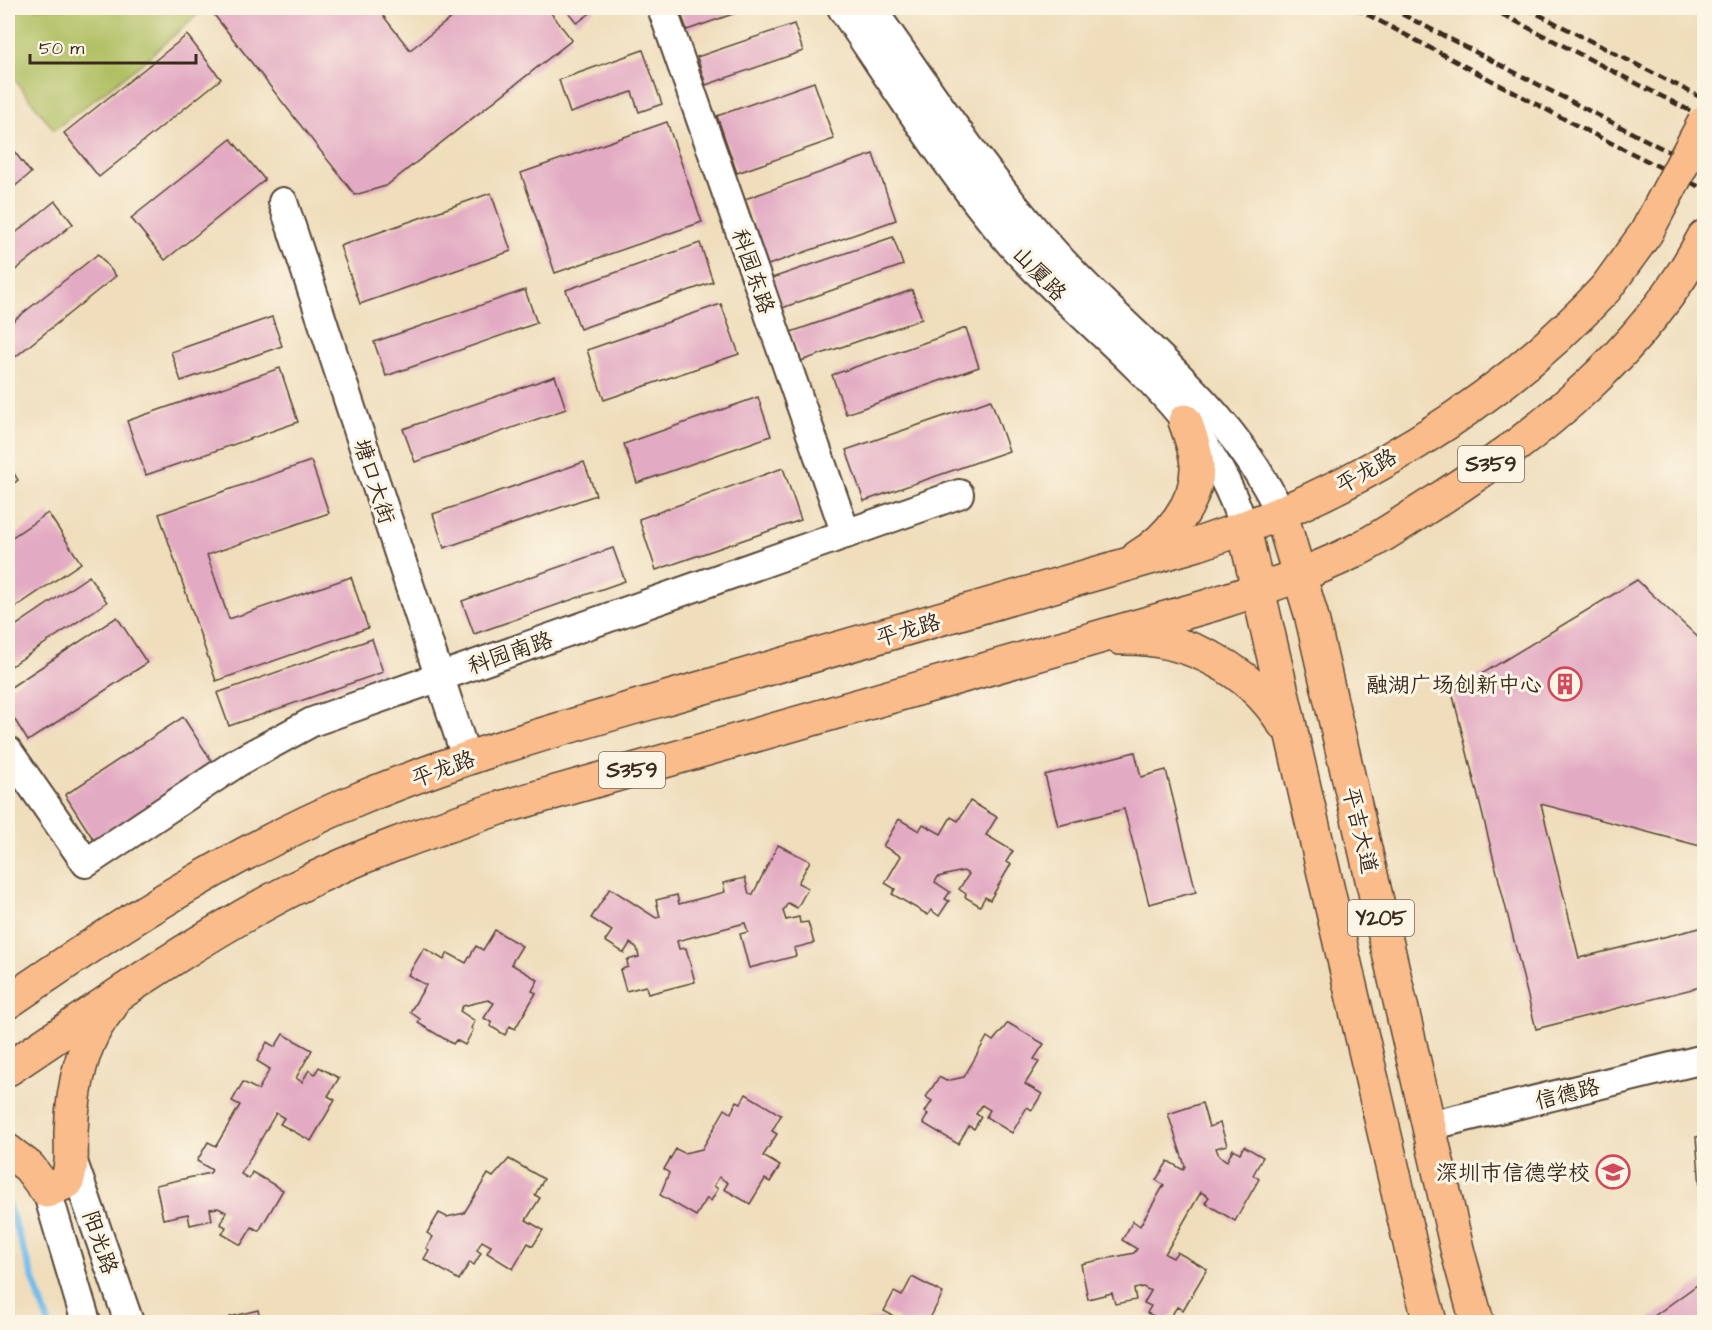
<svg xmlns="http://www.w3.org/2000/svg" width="1712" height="1330" viewBox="0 0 1712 1330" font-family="'Architects Daughter','LXGW WenKai TC',sans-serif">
<rect width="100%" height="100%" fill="#fcf5e5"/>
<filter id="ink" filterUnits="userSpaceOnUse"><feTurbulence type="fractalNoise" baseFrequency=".0167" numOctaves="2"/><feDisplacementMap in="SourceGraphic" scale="12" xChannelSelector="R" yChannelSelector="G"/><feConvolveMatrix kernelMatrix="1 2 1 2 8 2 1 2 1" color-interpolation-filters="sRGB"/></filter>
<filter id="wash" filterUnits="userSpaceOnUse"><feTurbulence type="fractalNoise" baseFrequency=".008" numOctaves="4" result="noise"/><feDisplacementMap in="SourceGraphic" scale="24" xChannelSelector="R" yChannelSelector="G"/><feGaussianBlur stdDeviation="1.35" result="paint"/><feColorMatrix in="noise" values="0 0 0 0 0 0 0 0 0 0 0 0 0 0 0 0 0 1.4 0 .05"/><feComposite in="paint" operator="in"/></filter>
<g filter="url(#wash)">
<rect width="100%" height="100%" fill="#efddbb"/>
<path fill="#b1c063" stroke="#767540" stroke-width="1.5" d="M 8,8 L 201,8 L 197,15 L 140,65 L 54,130 L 8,71 Z"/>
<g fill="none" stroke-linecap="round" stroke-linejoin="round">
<path stroke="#72bceb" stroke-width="7" d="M 8,1204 L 48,1322"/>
</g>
<g id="blocks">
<g fill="#e3abc3">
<path d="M 217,8 L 377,8 L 410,50 L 464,8 L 547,8 L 572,40 L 386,186 L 355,195 L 212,12 Z"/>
<path d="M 565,8 L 597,8 L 577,23 Z"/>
<path d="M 679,8 L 750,8 L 687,30 Z"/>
<path d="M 794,24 L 803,51 L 706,85 L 697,57 Z"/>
<path d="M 187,35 L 221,79 L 99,177 L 64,133 Z"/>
<path d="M 643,50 L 662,104 L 639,112 L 632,92 L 570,113 L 559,80 Z"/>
<path d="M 814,82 L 834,139 L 737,173 L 717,116 Z"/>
<path d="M 667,122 L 702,222 L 555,273 L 521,173 Z"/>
<path d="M 231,139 L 265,180 L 165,260 L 131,218 Z"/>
<path d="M 13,150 L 31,173 L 8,192 L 8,155 Z"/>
<path d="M 873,154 L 896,220 L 768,265 L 745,199 Z"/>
<path d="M 491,193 L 511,251 L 360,304 L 340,246 Z"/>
<path d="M 55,201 L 73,224 L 8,276 L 8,239 Z"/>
<path d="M 893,237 L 903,265 L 782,308 L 772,278 Z"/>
<path d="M 700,243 L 713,282 L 580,329 L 566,290 Z"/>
<path d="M 98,254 L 116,276 L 10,361 L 8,357 L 8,325 Z"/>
<path d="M 525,290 L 537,323 L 386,376 L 374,342 Z"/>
<path d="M 912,290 L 922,319 L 801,361 L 791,332 Z"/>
<path d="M 721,304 L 739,354 L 604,400 L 587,350 Z"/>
<path d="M 272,317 L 282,346 L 181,381 L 171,352 Z"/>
<path d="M 966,328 L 979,367 L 846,414 L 832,375 Z"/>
<path d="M 280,368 L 298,422 L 146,475 L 127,421 Z"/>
<path d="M 555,376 L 566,409 L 415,462 L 403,429 Z"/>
<path d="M 758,397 L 771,436 L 637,483 L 624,444 Z"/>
<path d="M 991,400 L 1009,451 L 864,501 L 846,450 Z"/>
<path d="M 311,461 L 329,513 L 207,555 L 229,619 L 351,577 L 368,628 L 216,681 L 159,514 Z"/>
<path d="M 584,462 L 596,495 L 444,548 L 433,514 Z"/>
<path d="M 8,464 L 18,480 L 8,488 Z"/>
<path d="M 783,468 L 801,520 L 656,570 L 639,519 Z"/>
<path d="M 48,513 L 81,563 L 8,612 L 8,540 Z"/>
<path d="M 613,548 L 625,581 L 474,634 L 462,601 Z"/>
<path d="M 89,576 L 107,602 L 8,668 L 8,631 Z"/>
<path d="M 1637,580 L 1704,643 L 1704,847 L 1541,804 L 1579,958 L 1704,927 L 1704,986 L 1536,1029 L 1452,692 Z"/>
<path d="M 117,617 L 147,663 L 28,741 L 8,709 L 8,689 Z"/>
<path d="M 372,639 L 383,672 L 229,726 L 217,693 Z"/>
<path d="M 183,717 L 213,763 L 95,842 L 65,795 Z"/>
<path d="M 1135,752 L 1141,777 L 1166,770 L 1196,892 L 1149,904 L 1124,809 L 1058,826 L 1045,775 Z"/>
<path d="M 970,801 L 997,817 L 986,835 L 1013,851 L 1006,862 L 1011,864 L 990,900 L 985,897 L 980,906 L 965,897 L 966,894 L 959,889 L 969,874 L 963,871 L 938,877 L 935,882 L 950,892 L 945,899 L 949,901 L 939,916 L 931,910 L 928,915 L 892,894 L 895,889 L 885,883 L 901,856 L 883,846 L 899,819 L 919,831 L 923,824 L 941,834 L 951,817 L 958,821 Z"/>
<path d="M 778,845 L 810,861 L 798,883 L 808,888 L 797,908 L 788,903 L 783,911 L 786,920 L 799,917 L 800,923 L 808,922 L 814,943 L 794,948 L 796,956 L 749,968 L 740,934 L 748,932 L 745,923 L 677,941 L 679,949 L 686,948 L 695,982 L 648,994 L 646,986 L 626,991 L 620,970 L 628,967 L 627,960 L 639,957 L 637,948 L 630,943 L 624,953 L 605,941 L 612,931 L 591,918 L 610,888 L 656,918 L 660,917 L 656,900 L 677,895 L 679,904 L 725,892 L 723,883 L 745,878 L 749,894 L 753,894 Z"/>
<path d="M 495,930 L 522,946 L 511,964 L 538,980 L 532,991 L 536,993 L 515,1029 L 510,1026 L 505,1035 L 490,1026 L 492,1023 L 484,1018 L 494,1003 L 488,1000 L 463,1006 L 460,1011 L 475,1021 L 471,1028 L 473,1030 L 465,1045 L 456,1040 L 453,1044 L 418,1023 L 420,1019 L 410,1012 L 426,985 L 408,975 L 424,948 L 444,960 L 448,953 L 466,963 L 476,946 L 483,950 Z"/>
<path d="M 1008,1023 L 1044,1044 L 1034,1059 L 1039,1062 L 1025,1084 L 1042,1094 L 1032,1110 L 1027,1107 L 1012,1133 L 986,1117 L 990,1110 L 982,1105 L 976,1114 L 981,1117 L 974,1129 L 969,1126 L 958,1144 L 923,1123 L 928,1114 L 925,1112 L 932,1101 L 926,1097 L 939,1077 L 946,1081 L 964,1077 L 987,1037 L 993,1041 Z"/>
<path d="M 283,1034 L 312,1050 L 296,1078 L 302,1082 L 309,1070 L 315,1074 L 319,1067 L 339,1078 L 328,1096 L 335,1100 L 311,1141 L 280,1124 L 284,1118 L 276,1113 L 241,1174 L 249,1179 L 252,1172 L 283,1190 L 259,1231 L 252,1227 L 241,1245 L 222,1234 L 226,1227 L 220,1224 L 226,1212 L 218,1208 L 210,1209 L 212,1220 L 190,1225 L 188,1214 L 163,1219 L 156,1185 L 210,1173 L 212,1170 L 197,1161 L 208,1142 L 216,1146 L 240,1105 L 232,1101 L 243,1082 L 258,1090 L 270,1069 L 257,1061 L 267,1042 L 275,1047 Z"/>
<path d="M 746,1094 L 781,1115 L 772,1131 L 777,1134 L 763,1156 L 780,1166 L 770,1182 L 765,1179 L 750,1204 L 724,1189 L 728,1183 L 719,1177 L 714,1186 L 718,1189 L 711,1201 L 707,1198 L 696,1216 L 660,1195 L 669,1173 L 664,1169 L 676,1149 L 684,1153 L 702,1149 L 725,1109 L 731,1113 L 737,1101 L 741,1103 Z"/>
<path d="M 1202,1103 L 1209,1127 L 1220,1123 L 1227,1145 L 1216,1148 L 1219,1156 L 1227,1161 L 1233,1149 L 1240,1153 L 1244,1146 L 1263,1157 L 1253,1175 L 1259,1179 L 1235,1221 L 1205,1203 L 1209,1197 L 1201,1192 L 1165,1254 L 1173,1258 L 1177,1252 L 1207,1269 L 1183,1310 L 1177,1307 L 1167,1322 L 1147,1313 L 1151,1306 L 1144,1303 L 1151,1291 L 1143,1287 L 1134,1289 L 1136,1300 L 1115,1304 L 1112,1293 L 1088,1299 L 1081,1264 L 1134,1253 L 1137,1249 L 1122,1240 L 1133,1221 L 1140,1226 L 1164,1185 L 1156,1180 L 1168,1161 L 1183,1170 L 1185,1166 L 1168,1114 Z"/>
<path d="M 1704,1136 L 1704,1225 L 1703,1225 L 1696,1137 Z"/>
<path d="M 509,1159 L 544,1179 L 535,1195 L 540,1198 L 526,1220 L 543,1230 L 533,1246 L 528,1243 L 513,1269 L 487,1253 L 491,1246 L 482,1241 L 477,1250 L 481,1253 L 474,1265 L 470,1262 L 459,1280 L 424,1259 L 429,1250 L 426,1248 L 433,1237 L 427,1233 L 439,1213 L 447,1217 L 464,1213 L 488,1174 L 493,1177 Z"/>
<path d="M 912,1277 L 943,1293 L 928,1322 L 897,1322 L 899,1319 L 884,1311 L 894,1292 L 902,1296 Z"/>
<path d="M 1704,1280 L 1704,1322 L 1646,1322 Z"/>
<path d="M 258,1310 L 261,1322 L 232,1322 L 230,1317 Z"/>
<path d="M 884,1317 L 885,1322 L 864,1322 Z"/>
</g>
</g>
</g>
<g filter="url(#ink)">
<use href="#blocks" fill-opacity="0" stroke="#564536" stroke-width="1.5"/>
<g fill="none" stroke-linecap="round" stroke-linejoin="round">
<defs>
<g id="minor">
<path d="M 662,8 L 846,534"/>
<path d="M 842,8 C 896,87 948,171 1011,244 C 1092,335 1209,406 1244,529"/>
<path d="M 871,8 C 929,90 985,176 1053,251 C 1132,340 1229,403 1281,514"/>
<path d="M 283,202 L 467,760"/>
<path d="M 8,751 L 86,863 L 238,762 L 312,722 L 959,494"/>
<path d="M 1429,1126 L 1704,1059"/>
<path d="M 73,1162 L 129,1322"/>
<path d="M 47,1191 L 86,1322"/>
</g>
<g id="major">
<path d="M 1281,514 L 1311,614 L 1458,1253 L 1477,1322"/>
<path d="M 1244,529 L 1415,1265 L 1430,1322"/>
<path d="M 1138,557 C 1168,539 1198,503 1197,466 C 1196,450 1190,435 1185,421"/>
<path d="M 1120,638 C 1186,636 1249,668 1284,724"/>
<path d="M 8,1002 C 118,926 235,851 359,799 C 474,751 595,719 715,684 C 876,638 1037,592 1198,544 C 1350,494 1497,406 1606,288"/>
<path d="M 8,1069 C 101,1007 192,941 293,889 C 359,855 430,831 500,808 L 1208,606 C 1257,590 1306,575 1353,552 C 1381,538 1408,519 1435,502 C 1542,433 1644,351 1704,237"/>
<path d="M 8,1151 L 29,1167 L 47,1191 L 67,1182 C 73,1162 71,1152 71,1132 C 73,1088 81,1040 111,1006"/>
</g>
</defs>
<use href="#minor" stroke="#564536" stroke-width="32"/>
<use href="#major" stroke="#564536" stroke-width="36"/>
<use href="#minor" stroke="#fff" stroke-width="28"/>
<use href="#major" stroke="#f9bc8a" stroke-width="33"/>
<g stroke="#3b2a1e" stroke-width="4.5" stroke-dasharray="9 4.5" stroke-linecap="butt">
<path d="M 1355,8 L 1585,130 L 1704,189"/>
<path d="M 1390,8 L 1704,170"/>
<path d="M 1490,8 L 1704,118"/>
<path d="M 1526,8 L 1704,99"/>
</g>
<defs>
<path id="major-bridge" d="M 1606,288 L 1646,233 L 1704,123"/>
</defs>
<use href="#major-bridge" stroke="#564536" stroke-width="36" stroke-linecap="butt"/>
<use href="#major-bridge" stroke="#f9bc8a" stroke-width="33"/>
</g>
</g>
<defs>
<symbol id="building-ring" viewBox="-11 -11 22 22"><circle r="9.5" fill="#fcf5e5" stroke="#d1495b" stroke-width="1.5"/><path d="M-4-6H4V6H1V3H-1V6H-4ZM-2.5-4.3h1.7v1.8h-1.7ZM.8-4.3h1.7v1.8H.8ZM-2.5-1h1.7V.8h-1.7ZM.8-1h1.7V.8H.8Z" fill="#d1495b"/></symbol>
<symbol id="school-ring" viewBox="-11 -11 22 22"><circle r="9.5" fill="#fcf5e5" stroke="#d1495b" stroke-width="1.5"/><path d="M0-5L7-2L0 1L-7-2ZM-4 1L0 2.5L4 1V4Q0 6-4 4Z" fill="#d1495b"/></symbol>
</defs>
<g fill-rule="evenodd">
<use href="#building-ring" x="1546" y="665" width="38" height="38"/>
<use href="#school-ring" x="1594" y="1153" width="38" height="38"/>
</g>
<g text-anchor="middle" stroke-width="6" stroke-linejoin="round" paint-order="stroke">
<g fill="#fcf5e5" stroke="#75675a" stroke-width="1.5">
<rect x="1458" y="446" width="66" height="36" rx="4.5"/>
<rect x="599" y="752" width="66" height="36" rx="4.5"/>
<rect x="1348" y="900" width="66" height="36" rx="4.5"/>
</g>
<g font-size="21" font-weight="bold" fill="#3b2a1e">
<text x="1491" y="471">S359</text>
<text x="632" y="777">S359</text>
<text x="1381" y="925">Y205</text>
</g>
<g font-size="22" fill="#3b2a1e" stroke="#fcf5e5">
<text transform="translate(754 271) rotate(71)" y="8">科园东路</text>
<text transform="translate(1040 273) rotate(46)" y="8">山厦路</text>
<text transform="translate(1366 470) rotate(-30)" y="8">平龙路</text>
<text transform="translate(375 481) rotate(72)" y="8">塘口大街</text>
<text transform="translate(908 629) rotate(-16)" y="8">平龙路</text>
<text transform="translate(510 652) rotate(-19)" y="8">科园南路</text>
<text transform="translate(443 768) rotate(-20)" y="8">平龙路</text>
<text transform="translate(1361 830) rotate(77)" y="8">平吉大道</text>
<text transform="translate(1567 1093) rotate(-14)" y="8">信德路</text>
<text transform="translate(101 1242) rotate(71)" y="8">阳光路</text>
</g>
<g font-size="22" fill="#3b2a1e" stroke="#fcf5e5" text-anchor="end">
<text x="1542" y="692">融湖广场创新中心</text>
<text x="1590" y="1180">深圳市信德学校</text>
</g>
</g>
<rect width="1712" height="1330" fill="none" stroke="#fcf5e5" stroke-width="30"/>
<path d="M30 54v9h166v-9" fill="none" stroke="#3b2a1e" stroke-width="3"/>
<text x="39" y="54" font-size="18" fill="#3b2a1e" stroke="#fcf5e5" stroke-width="4.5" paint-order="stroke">50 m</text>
</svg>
